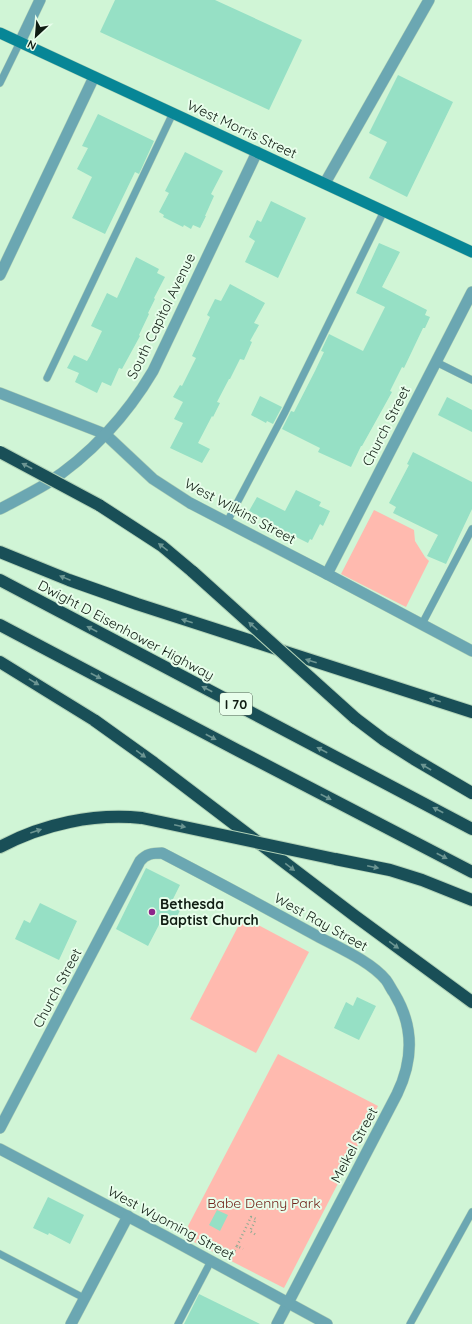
<svg xmlns="http://www.w3.org/2000/svg" width="472" height="1324" viewBox="0 0 472 1324" font-family="Quicksand,sans-serif">
<rect width="100%" height="100%" fill="#d0f5d6"/>
<g fill="#ffbaaf">
<path d="M 374,510 L 414,530 L 415,541 L 425,557 L 429,561 L 406,607 L 341,574 Z"/>
<path d="M 243,917 L 309,952 L 256,1053 L 190,1019 Z"/>
<path d="M 278,1054 L 378,1106 L 284,1288 L 192,1241 L 188,1226 Z"/>
</g>
<g fill="#96e0c5">
<path d="M 115,0 L 215,0 L 302,40 L 269,110 L 100,32 Z"/>
<path d="M 398,75 L 453,102 L 407,197 L 369,178 L 387,142 L 369,133 Z"/>
<path d="M 98,114 L 154,141 L 139,174 L 135,172 L 105,234 L 72,218 L 92,177 L 77,169 L 88,148 L 82,146 Z"/>
<path d="M 185,152 L 223,171 L 211,194 L 214,196 L 205,216 L 206,216 L 200,228 L 193,225 L 191,229 L 184,225 L 183,227 L 163,217 L 164,215 L 159,212 L 169,193 L 165,191 Z"/>
<path d="M 271,201 L 306,218 L 278,278 L 245,262 L 255,241 L 249,237 L 257,220 L 261,222 Z"/>
<path d="M 379,243 L 400,252 L 382,287 L 427,310 L 425,315 L 430,317 L 425,328 L 423,328 L 404,368 L 402,367 L 390,391 L 392,392 L 362,446 L 361,446 L 351,467 L 318,452 L 320,448 L 282,429 L 291,411 L 294,412 L 315,371 L 324,352 L 321,351 L 329,334 L 363,351 L 385,307 L 356,293 Z"/>
<path d="M 136,257 L 159,269 L 157,273 L 165,277 L 154,298 L 155,299 L 148,313 L 149,314 L 139,335 L 140,336 L 122,369 L 119,368 L 111,386 L 102,382 L 97,393 L 75,382 L 79,373 L 67,368 L 74,355 L 87,361 L 90,356 L 102,331 L 91,326 L 107,293 L 117,298 Z"/>
<path d="M 230,284 L 265,303 L 254,323 L 259,325 L 250,341 L 252,342 L 244,360 L 240,359 L 230,379 L 229,379 L 217,402 L 220,403 L 213,417 L 212,416 L 198,443 L 210,449 L 202,463 L 170,448 L 183,423 L 174,419 L 183,402 L 173,397 L 180,385 L 182,386 L 196,358 L 192,356 L 210,317 L 207,315 L 215,299 L 221,301 Z"/>
<path d="M 260,396 L 282,407 L 273,424 L 267,421 L 266,423 L 251,415 Z"/>
<path d="M 447,397 L 472,410 L 472,432 L 438,415 Z"/>
<path d="M 413,452 L 472,482 L 472,509 L 446,564 L 427,556 L 438,535 L 393,513 L 396,507 L 389,503 L 409,465 L 407,464 Z"/>
<path d="M 296,490 L 321,502 L 319,506 L 330,511 L 323,526 L 320,524 L 312,540 L 310,539 L 308,543 L 278,528 L 278,527 L 249,511 L 257,497 L 285,511 Z"/>
<path d="M 146,868 L 180,885 L 173,899 L 183,904 L 172,927 L 161,921 L 148,946 L 116,929 Z"/>
<path d="M 40,903 L 77,921 L 59,960 L 15,939 L 24,920 L 30,923 Z"/>
<path d="M 357,997 L 376,1006 L 359,1040 L 334,1028 L 346,1002 L 353,1006 Z"/>
<path d="M 48,1197 L 84,1215 L 70,1244 L 49,1233 L 48,1235 L 33,1228 Z"/>
<path d="M 217,1210 L 228,1215 L 220,1231 L 209,1225 Z"/>
<path d="M 199,1294 L 260,1324 L 184,1324 Z"/>
</g>
<g fill="none" stroke-linecap="round" stroke-linejoin="round">
<defs>
<g id="service">
<path d="M 0,83 L 20,42"/>
<path d="M 436,362 L 472,380"/>
<path d="M 47,378 L 173,113"/>
<path d="M 227,522 L 285,412 L 384,211"/>
<path d="M 422,624 L 472,529"/>
<path d="M 0,1254 L 84,1298"/>
<path d="M 178,1324 L 211,1261"/>
<path d="M 410,1324 L 472,1212"/>
</g>
<g id="minor">
<path d="M 20,42 L 40,0"/>
<path d="M 325,183 L 429,0"/>
<path d="M 0,275 L 94,77"/>
<path d="M 0,393 L 105,434 L 153,479 L 190,503 L 327,574 L 472,651"/>
<path d="M 0,509 C 15,501 31,493 46,484 C 90,456 127,415 153,371 L 257,152"/>
<path d="M 327,574 L 472,292"/>
<path d="M 0,1128 L 140,861 C 146,854 152,853 162,853 C 214,880 266,908 317,936 C 339,948 370,961 386,980 C 389,984 391,989 394,993 C 414,1026 414,1059 397,1094 L 277,1324"/>
<path d="M 0,1149 L 165,1236 L 327,1324"/>
<path d="M 71,1324 L 128,1216"/>
</g>
<path id="secondary" d="M 0,33 L 472,252"/>
<g id="motorway">
<path d="M 99,505 L 162,546 L 193,572"/>
<path d="M 0,552 L 69,580 L 137,604 L 472,712"/>
<path d="M 0,580 L 472,829"/>
<path d="M 0,625 L 237,750 L 472,872"/>
<path d="M 0,662 L 94,720 L 154,763 L 355,916 L 472,1002"/>
<path d="M 355,718 L 384,740 L 414,759 L 472,793"/>
<path d="M 0,847 C 43,824 94,813 142,818"/>
<path d="M 335,859 L 390,870 L 422,880 L 472,900"/>
</g>
</defs>
<use href="#service" stroke="#b1d2b7" stroke-width="8"/>
<use href="#minor" stroke="#b1d2b7" stroke-width="12"/>
<use href="#secondary" stroke="#b1d2b7" stroke-width="12"/>
<use href="#motorway" stroke="#b1d2b7" stroke-width="14"/>
<g stroke="#8eab93" stroke-width="2.5" stroke-dasharray="1 3" stroke-linecap="butt">
<path d="M 237,1246 L 251,1217 L 256,1219 L 250,1231 L 256,1235"/>
<path d="M 231,1258 L 237,1246 L 243,1249"/>
</g>
<use href="#service" stroke="#6ba7b2" stroke-width="7"/>
<use href="#minor" stroke="#6ba7b2" stroke-width="11"/>
<use href="#secondary" stroke="#078696" stroke-width="11"/>
<use href="#motorway" stroke="#194f57" stroke-width="12"/>
<defs>
<g id="motorway-bridge">
<path d="M 0,452 L 99,505"/>
<path d="M 193,572 L 355,718"/>
<path d="M 142,818 L 335,859"/>
</g>
</defs>
<use href="#motorway-bridge" stroke="#b1d2b7" stroke-width="14" stroke-linecap="butt"/>
<use href="#motorway-bridge" stroke="#194f57" stroke-width="12"/>
</g>
<defs><path id="oneway-solid" d="M-6-.8H1V-3.2L6.5 0L1 3.2V.8H-6Z"/></defs>
<g fill="#6c9592">
<use href="#oneway-solid" transform="translate(27 466) rotate(-152)"/>
<use href="#oneway-solid" transform="translate(163 547) rotate(-142)"/>
<use href="#oneway-solid" transform="translate(65 578) rotate(-158)"/>
<use href="#oneway-solid" transform="translate(187 621) rotate(-162)"/>
<use href="#oneway-solid" transform="translate(253 626) rotate(-138)"/>
<use href="#oneway-solid" transform="translate(92 629) rotate(-152)"/>
<use href="#oneway-solid" transform="translate(311 661) rotate(-162)"/>
<use href="#oneway-solid" transform="translate(96 676) rotate(28)"/>
<use href="#oneway-solid" transform="translate(34 682) rotate(31)"/>
<use href="#oneway-solid" transform="translate(207 689) rotate(-152)"/>
<use href="#oneway-solid" transform="translate(435 700) rotate(-162)"/>
<use href="#oneway-solid" transform="translate(211 737) rotate(28)"/>
<use href="#oneway-solid" transform="translate(322 750) rotate(-152)"/>
<use href="#oneway-solid" transform="translate(141 754) rotate(36)"/>
<use href="#oneway-solid" transform="translate(426 767) rotate(-150)"/>
<use href="#oneway-solid" transform="translate(326 797) rotate(27)"/>
<use href="#oneway-solid" transform="translate(438 810) rotate(-152)"/>
<use href="#oneway-solid" transform="translate(180 826) rotate(12)"/>
<use href="#oneway-solid" transform="translate(36 831) rotate(-19)"/>
<use href="#oneway-solid" transform="translate(442 856) rotate(27)"/>
<use href="#oneway-solid" transform="translate(290 867) rotate(37)"/>
<use href="#oneway-solid" transform="translate(373 867) rotate(12)"/>
<use href="#oneway-solid" transform="translate(394 945) rotate(36)"/>
</g>
<circle fill="#8d258a" stroke="#e8feeb" stroke-width="1.5" cx="152" cy="912" r="4"/>
<g text-anchor="middle" stroke-width="4" stroke-linejoin="round" paint-order="stroke">
<rect fill="#e8feeb" stroke="#516054" stroke-width="1" x="220" y="693" width="32" height="22" rx="3"/>
<g font-size="13" font-weight="bold" fill="#101d13">
<text x="236" y="709">I 70</text>
</g>
<g font-size="14" fill="#101d13" stroke="#e8feeb">
<text transform="translate(242 129) rotate(25)" y="5">West Morris Street</text>
<text transform="translate(161 316) rotate(-64)" y="5">South Capitol Avenue</text>
<text transform="translate(386 426) rotate(-63)" y="5">Church Street</text>
<text transform="translate(240 511) rotate(28)" y="5">West Wilkins Street</text>
<text transform="translate(126 630) rotate(28)" y="5">Dwight D Eisenhower Highway</text>
<text transform="translate(321 922) rotate(29)" y="5">West Ray Street</text>
<text transform="translate(57 988) rotate(-62)" y="5">Church Street</text>
<text transform="translate(354 1145) rotate(-62)" y="5">Meikel Street</text>
<text transform="translate(171 1223) rotate(28)" y="5">West Wyoming Street</text>
</g>
<g font-size="14" font-weight="bold" fill="#101d13" stroke="#e8feeb" text-anchor="start">
<text x="160" y="909">Bethesda<tspan x="160" dy="16">Baptist Church</tspan></text>
</g>
<g font-size="14" fill="#71231a" stroke="#e8feeb">
<text x="264" y="1208">Babe Denny Park</text>
</g>
</g>
<g transform="translate(36 36) rotate(206)" stroke="#e8feeb" stroke-width="3" paint-order="stroke">
<path d="M0-3L7 15L0 10L-7 15Z" fill="#101d13"/>
<text y="-6" font-size="11" font-weight="bold" text-anchor="middle" fill="#101d13">N</text>
</g>
</svg>
